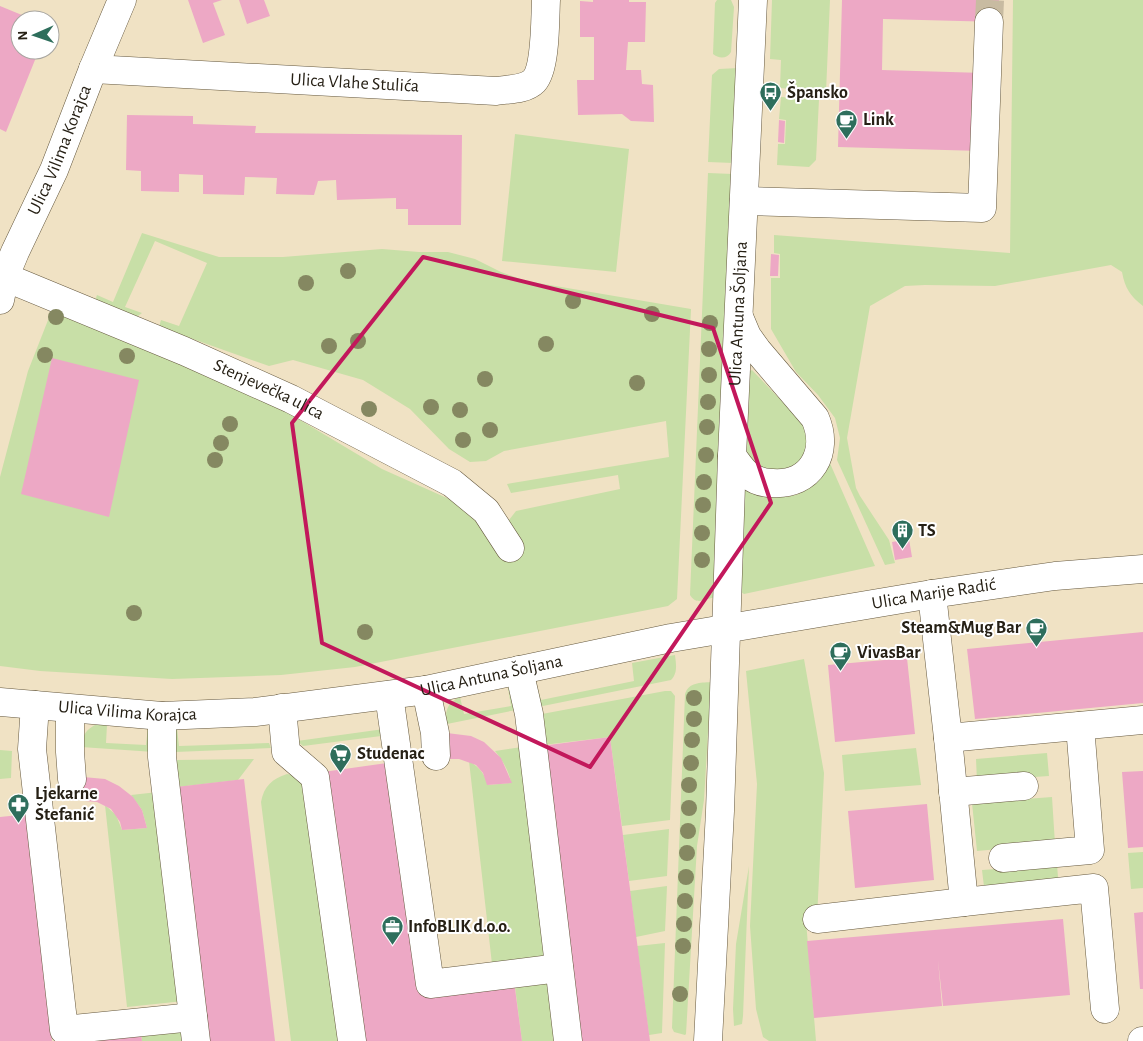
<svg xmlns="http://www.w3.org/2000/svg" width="1143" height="1041" viewBox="0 0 1143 1041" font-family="'Alegreya Sans',sans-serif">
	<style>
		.green { fill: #c8dfa7 }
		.building { fill: #eda8c5 }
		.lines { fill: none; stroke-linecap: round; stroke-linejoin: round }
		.minor-tunnel { stroke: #c8bba1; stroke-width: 28; stroke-dasharray: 28 14; stroke-linecap: butt }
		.minor-casing { stroke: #65583e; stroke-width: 29 }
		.minor { stroke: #fff; stroke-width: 28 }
		.tree { fill: #858861 }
		.marked { fill: none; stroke: #c2185b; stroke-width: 4; stroke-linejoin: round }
		.labels { text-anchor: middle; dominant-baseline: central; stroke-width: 4; stroke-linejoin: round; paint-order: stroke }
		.street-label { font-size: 18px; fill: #262015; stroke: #fff }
		.poi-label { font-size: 18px; font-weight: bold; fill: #262015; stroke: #fff; text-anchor: start }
	</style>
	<rect width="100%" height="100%" fill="#f0e2c4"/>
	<path class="green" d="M717,0H731L734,7L731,52C727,59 719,59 713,54L715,3Z
		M772,0H830L826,92L780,88L781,60L770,59Z
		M1013,0H1143V306C1130,296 1125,288 1122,272L1111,265L995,286L925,285L905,286L870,306L847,438L856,488L860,496L889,540L895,563L885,565L837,460L840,438L835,418L818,395L796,372L771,329V278H780V254L774,253V235L1010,253Z
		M738,68L733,163L708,162L712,75L719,69Z
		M781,97L819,99L816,160L809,167L777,165L778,144H785L786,120L779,119Z
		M515,134L629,149L616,272L502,261Z
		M708,173L733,174L715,597C704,600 696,605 690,595Z
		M142,233L219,257H283L382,249L419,252H448L475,259L501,272L526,281L691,309L677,599L668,606L355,667L281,675L172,679L40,671L0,666V477L28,371L52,310L238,383L382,469L458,503L509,535V520L516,511L620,489L618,475L511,493L507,484L669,457L666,421L504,451L486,461L470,462L449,449L410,409L363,380L293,360L269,366L159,327L161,320L179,326L207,263L155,241L125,307L142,313L135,318L95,301L97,295L113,302Z
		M752,370L796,416L804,426L807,434V450L801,461L791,469L768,470L753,463L745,452L750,371Z
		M829,461L875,566L744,594L741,592L744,489L763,497H787L799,494L810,486Z
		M675,655C676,664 678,673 671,680L538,707L533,684L536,683L541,700L634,681L632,663Z
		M804,659L824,773L817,919L806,921L816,1041H769L763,1037L756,1009L750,926L757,784L746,671Z
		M711,682L704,800L697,846L686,1034L685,1035L674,1032L672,1028L685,694C689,682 700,683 711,682Z
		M511,687L516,710L447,724C444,711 448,702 460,697L464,714L511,706L508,688Z
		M665,691H671L675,696L670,820L622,826L610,737L543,745L542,714Z
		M97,724L107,725L106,743L146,745L148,727H154V752L81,747C82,736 86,729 97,724Z
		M174,728H177L179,746L269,743L271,748L175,752Z
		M384,729L389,735L303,746L297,741Z
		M522,747L548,957L492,964L469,761C479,767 485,774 488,785L511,783C509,771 503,761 495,751Z
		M916,748L921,785L845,791L842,755Z
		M0,750L12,751L11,778L0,779Z
		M1047,753L1049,776L977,781L976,759Z
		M254,759L238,780L178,787L176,760Z
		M287,774L297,776L307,783L344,1041H291L261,802C264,786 272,779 287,774Z
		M158,792L184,1001L127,1007L105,805L116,815L122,830L147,828L142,810L131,795Z
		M1052,797L1055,844L977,851L972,803Z
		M669,829L667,876L629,881L623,835Z
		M1143,852V888L1131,889L1128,853Z
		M1057,865L1059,889L985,895L982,870Z
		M749,866L743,1016L742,1024L734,1026L733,1009L736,944Z
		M667,886L665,931L636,937L630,891Z
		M665,943L662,1033L649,1035L637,946Z
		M552,982L559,1041H522L515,987Z
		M186,1029L188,1041H142L141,1033Z"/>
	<path class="building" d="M188,0H222L213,3L225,35L203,43Z
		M239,0H264L270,16L247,24Z
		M593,0H629V2H646L645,42H628L626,70H641L642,84L653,85L654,122L631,121L622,114L578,115L577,80H594V37H580V1L593,2Z
		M842,0H999V22L883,19L882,70L984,73L981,151L838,147Z
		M0,6L34,20H20V50H39L6,132L0,129Z
		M127,115L193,116V124L256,126L255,133L462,135L461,225H408V209H396V198L337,200L336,180L318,181L314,195L276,194L277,178L245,177L244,195L203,194V175L179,174V192L141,191V171L126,170Z
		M779,120L785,121L784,143L778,142Z
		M771,254L779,255L778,276H770Z
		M52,358L139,380L109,517L21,494Z
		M909,539L912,557L895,560L892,542Z
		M1143,632V703L975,719L967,649Z
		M907,658L915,734L835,742L828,665Z
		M447,733L471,736L484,742L501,758L512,783L487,785L483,773L476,765L459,759H450Z
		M610,737L650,1041H580L541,746Z
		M387,763L419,994L514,981L522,1041H360L323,772Z
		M1143,771V847L1128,848L1122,772Z
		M83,777L105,779L119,786L133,797L142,810L147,828L122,830L120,822L111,809L97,802L85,801Z
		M244,779L275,1041H205L176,787Z
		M927,804L934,880L855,888L848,811Z
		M29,814L52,1041H0V817Z
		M1143,912V989H1140L1134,913Z
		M1063,919L1070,995L943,1006L938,960L942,1006L814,1018L807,941Z
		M141,1033L142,1041H77Z"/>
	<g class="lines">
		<path class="minor-tunnel" d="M989,22L990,0"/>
		<defs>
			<g id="minor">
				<path id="s1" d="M93,69L496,91C508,89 525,90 534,81C546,68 545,19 546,0"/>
				<path d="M744,201L982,208L989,22"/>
				<path id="s2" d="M0,275L184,351L291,399L452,483L486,511L510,548"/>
				<path id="s3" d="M0,300L5,276L15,252L54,170L93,69L122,0"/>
				<path d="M732,456C737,462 741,469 747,474C754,480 763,483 772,483C811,486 830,452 815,418L757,350L747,336L739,317"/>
				<path d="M932,594L948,738L1143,720"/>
				<path d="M519,670L529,714L568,1041"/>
				<path d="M426,690L435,733L436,756"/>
				<path d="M389,695L430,984L559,968"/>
				<path id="s4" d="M0,702L162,716L255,712L426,690L671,638L932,594L1055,576L1143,569"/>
				<path d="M35,705L32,749L64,1030L193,1017"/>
				<path d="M282,708L286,752L315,777L352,1041"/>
				<path d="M70,709V752L72,779"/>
				<path d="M162,716V757L196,1041"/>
				<path d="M953,792L1024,786"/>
				<path d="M1003,858L1090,850L1080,726"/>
				<path d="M964,902L1094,888L1105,1009"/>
				<path d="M817,919L964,902L948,738"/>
				<path id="s5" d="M708,1041L720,811L732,456L753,0"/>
				<path d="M1142,1041H1143"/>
			</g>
		</defs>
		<use href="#minor" class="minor-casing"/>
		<use href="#minor" class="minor"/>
	</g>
	<g class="tree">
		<circle cx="348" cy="271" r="8"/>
		<circle cx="306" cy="283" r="8"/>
		<circle cx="573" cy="301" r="8"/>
		<circle cx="652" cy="314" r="8"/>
		<circle cx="56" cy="317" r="8"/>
		<circle cx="710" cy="323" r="8"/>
		<circle cx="358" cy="341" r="8"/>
		<circle cx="546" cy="344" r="8"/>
		<circle cx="329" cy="346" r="8"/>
		<circle cx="709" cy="349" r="8"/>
		<circle cx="45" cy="355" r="8"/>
		<circle cx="127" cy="356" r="8"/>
		<circle cx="709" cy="375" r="8"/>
		<circle cx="485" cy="379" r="8"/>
		<circle cx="637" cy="383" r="8"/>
		<circle cx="708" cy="402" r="8"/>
		<circle cx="431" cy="407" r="8"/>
		<circle cx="369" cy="409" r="8"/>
		<circle cx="460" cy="410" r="8"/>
		<circle cx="230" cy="424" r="8"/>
		<circle cx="707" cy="427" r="8"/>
		<circle cx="490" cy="430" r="8"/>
		<circle cx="463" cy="440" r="8"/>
		<circle cx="221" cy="443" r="8"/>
		<circle cx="706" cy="455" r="8"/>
		<circle cx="215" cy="460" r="8"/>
		<circle cx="704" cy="482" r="8"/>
		<circle cx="703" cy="505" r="8"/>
		<circle cx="702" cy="533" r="8"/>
		<circle cx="702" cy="560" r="8"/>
		<circle cx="134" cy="613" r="8"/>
		<circle cx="365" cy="632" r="8"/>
		<circle cx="694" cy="698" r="8"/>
		<circle cx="694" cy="719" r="8"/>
		<circle cx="692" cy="740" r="8"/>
		<circle cx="691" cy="763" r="8"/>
		<circle cx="689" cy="785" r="8"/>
		<circle cx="689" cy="808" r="8"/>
		<circle cx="688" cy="831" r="8"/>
		<circle cx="687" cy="853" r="8"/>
		<circle cx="686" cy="877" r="8"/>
		<circle cx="685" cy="901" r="8"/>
		<circle cx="684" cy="924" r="8"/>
		<circle cx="683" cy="946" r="8"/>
		<circle cx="680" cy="994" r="8"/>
	</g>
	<path class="marked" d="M423,257L713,328L771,503L590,767L322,643L292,423Z"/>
	<defs>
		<symbol id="bus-pin" viewBox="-11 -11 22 30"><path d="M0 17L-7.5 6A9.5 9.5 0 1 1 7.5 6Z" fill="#2e6e5c" stroke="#fff"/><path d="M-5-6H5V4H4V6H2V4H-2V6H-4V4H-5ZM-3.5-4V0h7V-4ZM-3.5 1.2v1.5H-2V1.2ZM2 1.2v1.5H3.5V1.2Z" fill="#fff"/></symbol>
		<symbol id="cafe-pin" viewBox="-11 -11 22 30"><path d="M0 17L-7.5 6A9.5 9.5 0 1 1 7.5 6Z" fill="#2e6e5c" stroke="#fff"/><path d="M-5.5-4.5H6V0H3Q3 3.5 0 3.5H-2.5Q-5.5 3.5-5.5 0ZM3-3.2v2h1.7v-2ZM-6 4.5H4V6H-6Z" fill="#fff"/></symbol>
		<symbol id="building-pin" viewBox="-11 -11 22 30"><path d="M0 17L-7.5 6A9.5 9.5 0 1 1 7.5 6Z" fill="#2e6e5c" stroke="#fff"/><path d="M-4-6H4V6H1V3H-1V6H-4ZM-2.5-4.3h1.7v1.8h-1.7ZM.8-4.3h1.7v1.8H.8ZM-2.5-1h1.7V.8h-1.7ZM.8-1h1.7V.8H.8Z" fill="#fff"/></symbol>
		<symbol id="supermarket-pin" viewBox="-11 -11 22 30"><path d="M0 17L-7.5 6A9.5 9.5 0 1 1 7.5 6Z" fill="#2e6e5c" stroke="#fff"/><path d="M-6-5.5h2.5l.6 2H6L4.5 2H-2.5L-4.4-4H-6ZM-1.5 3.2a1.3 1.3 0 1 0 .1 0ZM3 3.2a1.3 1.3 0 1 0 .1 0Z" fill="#fff"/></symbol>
		<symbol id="pharmacy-pin" viewBox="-11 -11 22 30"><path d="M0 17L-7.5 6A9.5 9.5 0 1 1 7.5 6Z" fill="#2e6e5c" stroke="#fff"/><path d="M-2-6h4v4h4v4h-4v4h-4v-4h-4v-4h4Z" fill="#fff"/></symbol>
		<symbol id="office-pin" viewBox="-11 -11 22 30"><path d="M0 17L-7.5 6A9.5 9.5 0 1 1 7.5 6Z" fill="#2e6e5c" stroke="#fff"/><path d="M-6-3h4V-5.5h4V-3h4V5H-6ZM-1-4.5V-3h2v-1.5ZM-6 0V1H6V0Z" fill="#fff"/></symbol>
	</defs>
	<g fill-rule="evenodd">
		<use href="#bus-pin" x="758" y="80" width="25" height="34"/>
		<use href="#cafe-pin" x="834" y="108" width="25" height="34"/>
		<use href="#building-pin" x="890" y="518" width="25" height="34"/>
		<use href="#cafe-pin" x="1024" y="616" width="25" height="34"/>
		<use href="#cafe-pin" x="828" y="640" width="25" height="34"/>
		<use href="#supermarket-pin" x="328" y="742" width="25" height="34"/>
		<use href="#pharmacy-pin" x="6" y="792" width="25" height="34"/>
		<use href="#office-pin" x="380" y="914" width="25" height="34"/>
	</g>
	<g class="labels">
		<g class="street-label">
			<text stroke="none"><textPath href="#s1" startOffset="262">Ulica Vlahe Stulića</textPath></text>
			<text stroke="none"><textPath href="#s3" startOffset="162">Ulica Vilima Korajca</textPath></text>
			<text stroke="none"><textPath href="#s5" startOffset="728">Ulica Antuna Šoljana</textPath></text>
			<text stroke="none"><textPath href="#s2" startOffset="292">Stenjevečka ulica</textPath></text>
			<text stroke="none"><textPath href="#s4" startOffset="945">Ulica Marije Radić</textPath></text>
			<text stroke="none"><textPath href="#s4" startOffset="495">Ulica Antuna Šoljana</textPath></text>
			<text stroke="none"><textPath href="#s4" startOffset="128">Ulica Vilima Korajca</textPath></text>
		</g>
		<g class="poi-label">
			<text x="787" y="93">Špansko</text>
			<text x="863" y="120">Link</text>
			<text x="918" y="531">TS</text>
			<text x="1021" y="628" text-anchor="end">Steam&amp;Mug Bar</text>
			<text x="857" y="653">VivasBar</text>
			<text x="357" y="754">Studenac</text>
			<text x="35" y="794">Ljekarne<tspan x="35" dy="21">Štefanić</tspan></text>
			<text x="408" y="927">InfoBLIK d.o.o.</text>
		</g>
	</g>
	<g transform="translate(35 35) rotate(268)"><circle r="24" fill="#ffffff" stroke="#a8a6a1"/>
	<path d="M0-4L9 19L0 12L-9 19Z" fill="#2e6e5c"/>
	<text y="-8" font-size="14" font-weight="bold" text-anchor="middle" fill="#262015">N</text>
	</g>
</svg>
